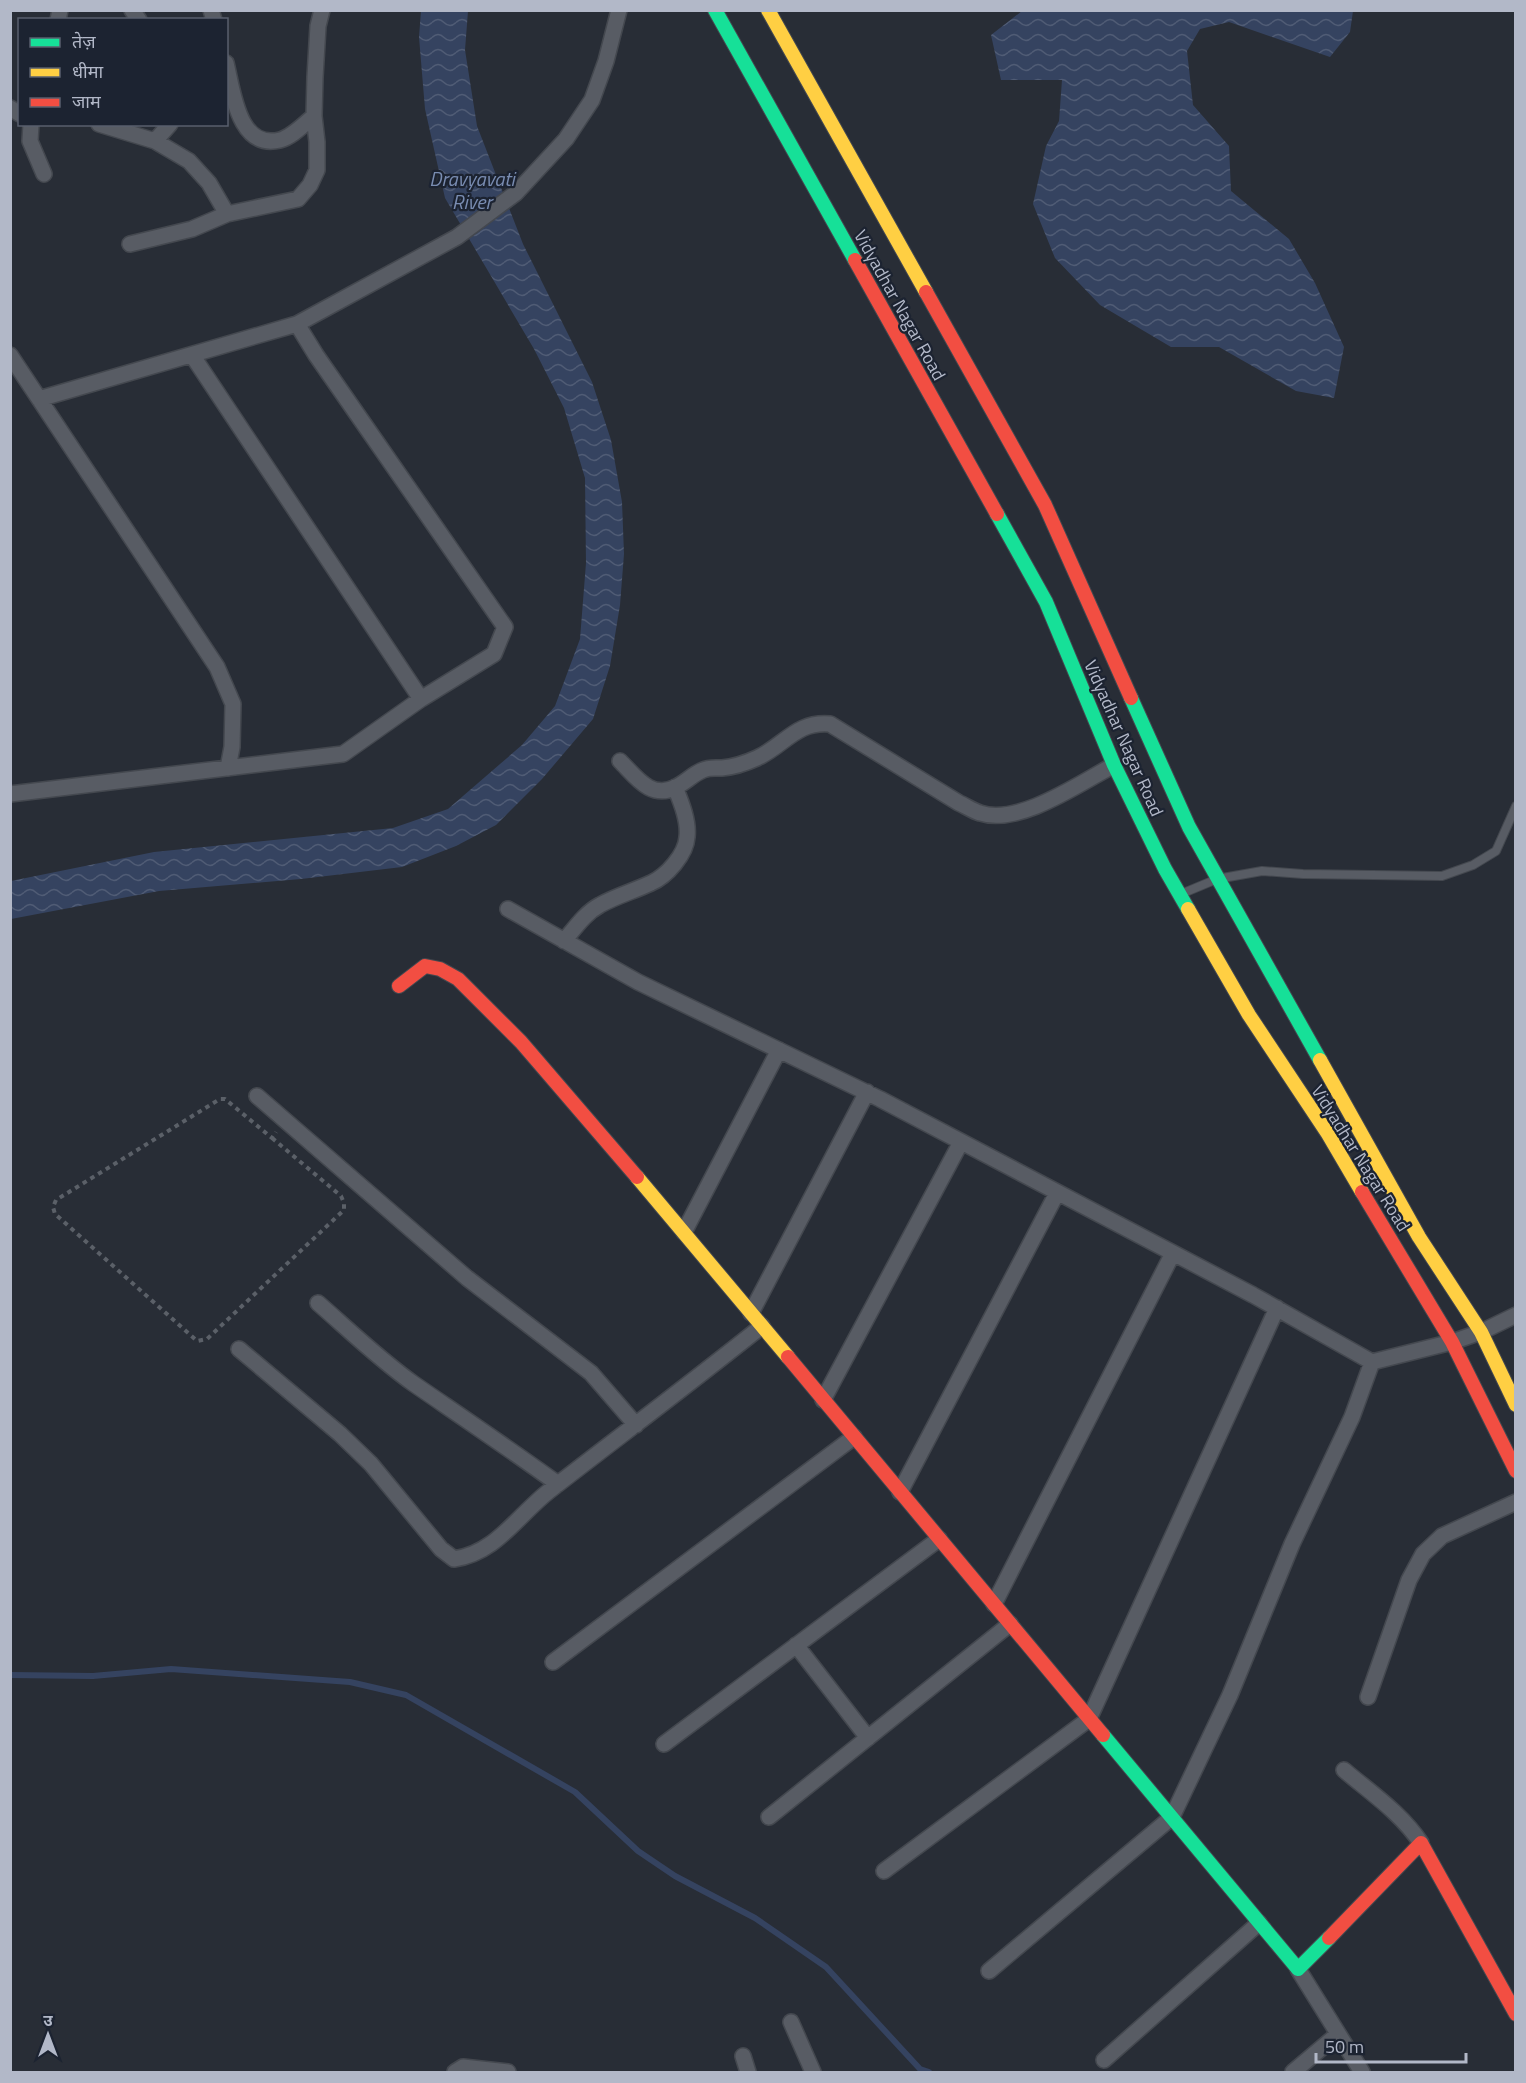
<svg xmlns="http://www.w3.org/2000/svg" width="1526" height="2083" viewBox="0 0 1526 2083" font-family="'Titillium Web','Noto Sans Devanagari',sans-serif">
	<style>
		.water { fill: url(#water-waves) }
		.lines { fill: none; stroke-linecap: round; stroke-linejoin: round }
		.stream { stroke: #354360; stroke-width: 6 }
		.lane-casing { stroke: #44484f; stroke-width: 10 }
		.street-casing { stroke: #44484f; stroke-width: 18 }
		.fast-casing { stroke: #44484f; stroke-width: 16 }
		.slow-casing { stroke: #44484f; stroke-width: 16 }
		.jam-casing { stroke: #44484f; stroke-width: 16 }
		.path { stroke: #5b6068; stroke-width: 4; stroke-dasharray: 4.5 4.5; stroke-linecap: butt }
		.lane { stroke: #585c64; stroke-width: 8 }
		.street { stroke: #585c64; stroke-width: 15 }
		.fast { stroke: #16e098; stroke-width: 14 }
		.slow { stroke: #ffcf43; stroke-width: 14 }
		.jam { stroke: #f24e42; stroke-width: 14 }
		.labels { text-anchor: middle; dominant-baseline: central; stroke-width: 4.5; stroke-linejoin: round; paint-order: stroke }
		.street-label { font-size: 18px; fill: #b2b8c8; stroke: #1c2331 }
		.water-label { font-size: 20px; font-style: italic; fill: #798cb1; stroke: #1c2331 }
	</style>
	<defs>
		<pattern id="water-waves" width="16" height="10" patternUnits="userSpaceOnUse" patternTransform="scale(1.5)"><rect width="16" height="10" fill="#354360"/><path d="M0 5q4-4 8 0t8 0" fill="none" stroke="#505c75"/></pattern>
	</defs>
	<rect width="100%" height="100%" fill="#282d36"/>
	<path class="water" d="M421,11H468L465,50L477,126L523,244L592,382L611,440L622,502L624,554L620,605L610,666L593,719L542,779L496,825L456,846L402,867L301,879L159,891L11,919V881L154,852L393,828L448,809L522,745L555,706L580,639L586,563L585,478L564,408L534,349L445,198L425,109L419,37Z
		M1022,11H1353L1350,32L1330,57L1229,22L1200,29L1187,51L1193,105L1229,146L1231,191L1289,239L1315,283L1344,347L1334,398L1296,391L1219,347H1171L1100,305L1055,258L1033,204L1046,146L1059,121L1062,80H1001L991,35Z"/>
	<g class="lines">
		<path class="stream" d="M10,1675L93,1676L171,1669L350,1682L406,1695L575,1792L638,1851L675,1876L755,1918L826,1967L920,2069L929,2072"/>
		<defs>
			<path id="lane" d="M1181,894L1217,879L1262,871L1303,874L1442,876L1473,865L1496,851L1516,806"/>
			<path id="street" d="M132,10L139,20
				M211,10L214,20
				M58,20L60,10
				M226,63C233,91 238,150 280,140C292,137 304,124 314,116
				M10,108L20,114
				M31,124L30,141L44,174
				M99,124L155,141L189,161L209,183L227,214
				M155,141L170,124
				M130,244L192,229L227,214L298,199L310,185L317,170V142L314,116L315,77L318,26L322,10
				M10,355L217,667L233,704L232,747L228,768
				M192,355L421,699
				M39,399L297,324L457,237L516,193L566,139L592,100L606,61L619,10
				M620,761C636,777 651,800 676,787C686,782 693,774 703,770C709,767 715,768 722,768C734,767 746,763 757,758C785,745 796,721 830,724L959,803C966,806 973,811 980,813C1019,826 1080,783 1114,765
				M10,794L343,754L421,699L494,654L505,627L316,355L297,324
				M508,909L638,982L880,1099L1253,1295L1372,1362L1352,1417L1292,1544L1230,1695L1172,1817L989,1971
				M564,941C575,928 585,913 600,905C616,896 634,891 651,883C667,876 686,854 687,837C689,821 681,802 675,787
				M257,1096L467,1278L591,1373L636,1425
				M684,1232L779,1050
				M318,1303C349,1330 380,1360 414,1384C462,1417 511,1450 558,1484
				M751,1313L867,1092
				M239,1349L340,1434L371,1464L441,1549L454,1559C496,1553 517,1516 549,1491C620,1436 692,1382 762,1326
				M1372,1362L1452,1342L1481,1332L1516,1315
				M823,1400L961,1142
				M900,1492L1057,1193
				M994,1604L1173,1253
				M796,1645L868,1738
				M553,1662L854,1437
				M1368,1697L1409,1580L1423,1554L1442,1536L1516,1502
				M664,1744L939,1539
				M1344,1770C1371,1793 1401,1813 1421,1843
				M769,1817L1010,1624
				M884,1871L1089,1719L1277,1308
				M1298,1969L1362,2072
				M791,2022L813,2072
				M743,2056L748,2072
				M1104,2060L1259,1923
				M455,2072L463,2067L508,2072
				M1293,2072L1338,2034"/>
			<path id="fast" d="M715,10L855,260
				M997,514L1046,602L1114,765L1165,869L1188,909
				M1131,698L1189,827L1320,1060
				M1103,1735L1298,1969L1329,1938"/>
			<path id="slow" d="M768,10L926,292
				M1188,909L1249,1015L1328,1134L1362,1192
				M1320,1060L1419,1237L1481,1332L1516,1405
				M637,1177L788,1357"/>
			<path id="jam" d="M855,260L997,514
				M926,292L1045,505L1131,698
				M399,986L425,966L440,969L458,979L521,1042L637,1177
				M1362,1192L1452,1342L1516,1471
				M788,1357L1103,1735
				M1329,1938L1421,1843L1516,2014"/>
		</defs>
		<use href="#lane" class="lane-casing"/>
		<use href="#street" class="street-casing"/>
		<use href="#fast" class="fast-casing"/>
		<use href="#slow" class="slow-casing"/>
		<use href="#jam" class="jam-casing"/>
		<path class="path" d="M272,1138L341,1196L344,1203V1210L207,1339L197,1341L55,1214L53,1207L56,1200L220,1099H225L272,1138L276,1132"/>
		<use href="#lane" class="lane"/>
		<use href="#street" class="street"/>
		<use href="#fast" class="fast"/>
		<use href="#slow" class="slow"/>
		<use href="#jam" class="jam"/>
	</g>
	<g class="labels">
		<g class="street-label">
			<text transform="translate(900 305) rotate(61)">Vidyadhar Nagar Road</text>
			<text transform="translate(1124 738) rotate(66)">Vidyadhar Nagar Road</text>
			<text transform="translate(1361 1158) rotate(58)">Vidyadhar Nagar Road</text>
		</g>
		<g class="water-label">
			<text x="472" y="178">Dravyavati<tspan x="472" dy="23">River</tspan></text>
		</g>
	</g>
	<rect width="1526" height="2083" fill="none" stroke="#b2b8c8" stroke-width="24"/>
	<rect x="18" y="18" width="210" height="108" fill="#1c2331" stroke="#585f6d" stroke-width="1.5"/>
	<rect x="30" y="38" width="30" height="9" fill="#16e098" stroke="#585f6d" stroke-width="1.5"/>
	<text x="72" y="48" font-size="18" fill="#b2b8c8">तेज़</text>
	<rect x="30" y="68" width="30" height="9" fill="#ffcf43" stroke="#585f6d" stroke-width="1.5"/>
	<text x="72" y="78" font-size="18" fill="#b2b8c8">धीमा</text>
	<rect x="30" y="98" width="30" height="9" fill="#f24e42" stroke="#585f6d" stroke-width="1.5"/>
	<text x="72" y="108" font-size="18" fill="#b2b8c8">जाम</text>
	<g transform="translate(48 2035)" stroke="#1c2331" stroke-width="4.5" paint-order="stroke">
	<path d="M0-4.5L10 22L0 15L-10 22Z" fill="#b2b8c8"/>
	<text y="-9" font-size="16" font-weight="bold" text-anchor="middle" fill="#b2b8c8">उ</text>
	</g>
	<path d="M1316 2053v9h150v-9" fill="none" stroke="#b2b8c8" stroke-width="3"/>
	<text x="1325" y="2053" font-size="18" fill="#b2b8c8" stroke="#1c2331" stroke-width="4.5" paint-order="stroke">50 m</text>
</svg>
